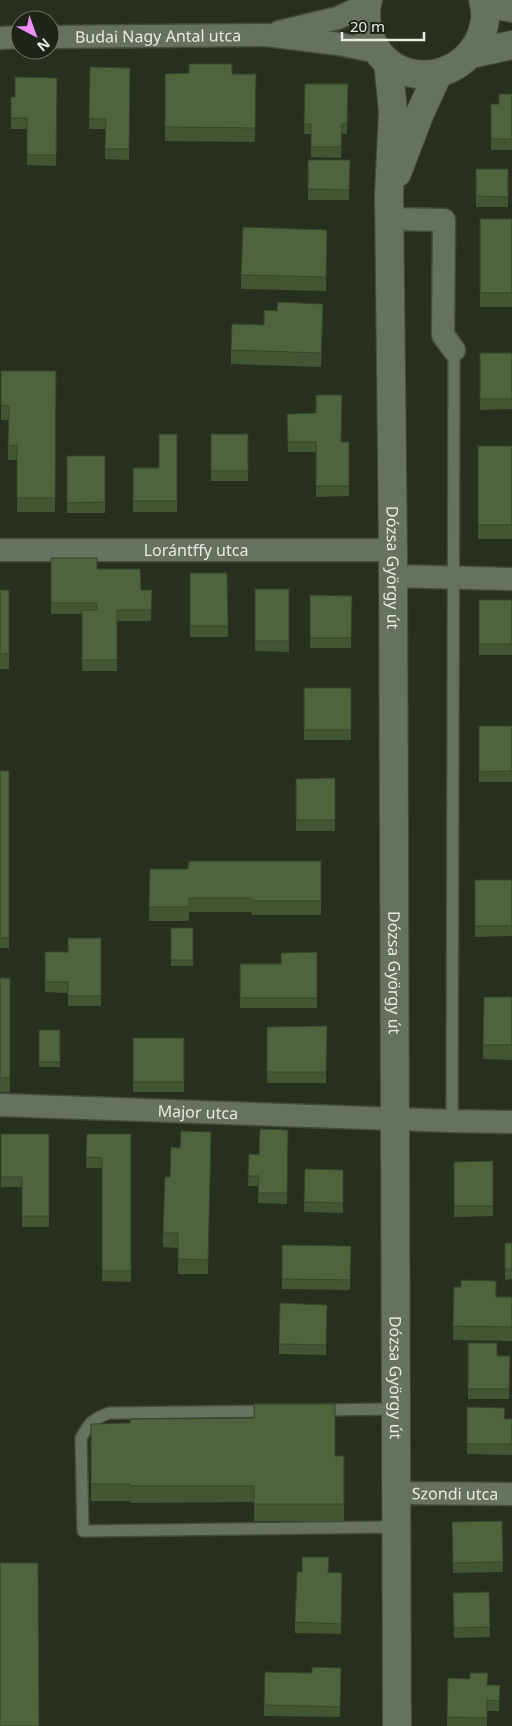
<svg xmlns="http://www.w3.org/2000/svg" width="512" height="1726" viewBox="0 0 512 1726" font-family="'Noto Sans',sans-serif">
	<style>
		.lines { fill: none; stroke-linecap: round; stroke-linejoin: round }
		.service-casing { stroke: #434b3c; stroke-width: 14 }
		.minor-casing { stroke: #434b3c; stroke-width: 25 }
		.tertiary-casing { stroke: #434b3c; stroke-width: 30 }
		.secondary-casing { stroke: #434b3c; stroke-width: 30 }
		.service { stroke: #67715f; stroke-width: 11 }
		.minor { stroke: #67715f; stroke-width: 22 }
		.tertiary { stroke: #67715f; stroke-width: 28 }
		.secondary { stroke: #67715f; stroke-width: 28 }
		.wall { fill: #445534 }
		.shaded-wall { fill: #37452b }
		.building { fill: #4f633d; stroke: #37452b }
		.labels { text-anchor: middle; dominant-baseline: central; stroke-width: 5; stroke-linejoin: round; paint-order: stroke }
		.street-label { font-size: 16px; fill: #e6ece1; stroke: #1d2616 }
	</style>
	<rect width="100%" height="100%" fill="#27301f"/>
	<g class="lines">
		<defs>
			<path id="service" d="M452,1121L454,350
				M320,1410L396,1409
				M269,1411L109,1413C93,1419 89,1423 81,1438L83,1531L396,1527"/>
			<g id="minor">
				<path d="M279,32L338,18L367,4"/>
				<path id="s1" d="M50,37L266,35L339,44L378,52"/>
				<path d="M0,38L20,37"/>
				<path d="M389,219L444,220L443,335L454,350"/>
				<path id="s2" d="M0,550H393"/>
				<path d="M393,576L512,579"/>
				<path id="s3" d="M0,1105L452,1121L512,1122"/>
				<path id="s4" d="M396,1493L512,1494"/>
			</g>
			<path id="tertiary" d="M484,3L512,8
				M471,54L512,45"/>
			<g id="secondary">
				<path d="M368,0C365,10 366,21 368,30C381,83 449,90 477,44C484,32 488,14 483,0"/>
				<path id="s5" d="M388,62L393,111L389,193L393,550L397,1726"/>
				<path d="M397,173L420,113L438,74"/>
			</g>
		</defs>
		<use href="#service" class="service-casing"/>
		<use href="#minor" class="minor-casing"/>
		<use href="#tertiary" class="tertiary-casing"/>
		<use href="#secondary" class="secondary-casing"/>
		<use href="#service" class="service"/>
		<use href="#minor" class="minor"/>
		<use href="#tertiary" class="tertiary"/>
		<use href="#secondary" class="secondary"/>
	</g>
	<path class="wall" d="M90,67L130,68L129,160L105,159V129H89Z
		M165,74H256L255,142L165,141Z
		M57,78L56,166L27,165V129H11V97H15Z
		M305,84H348L347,134H342L341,158L311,157V134H304Z
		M512,94V150H491V104H499Z
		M350,160L349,200H308V189Z
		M476,169H508V207H476Z
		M480,219H512V307H480Z
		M327,244L326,291L241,289V275Z
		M277,311L323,318L321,367L231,364V350L264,325Z
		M480,353H512V409L480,410Z
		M1,371H56L55,512H17V460H8V420H1Z
		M287,414L341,442H349V496L316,497V452H288Z
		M177,434V512H133V468H159Z
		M211,434H248V481H211Z
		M478,446H512V539H478Z
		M67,456H105V513H67Z
		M51,558L97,569L141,590H152L151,621H117V671H82V614H51Z
		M190,573H227L228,637H190Z
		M255,589H289V652L255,651Z
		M0,590H9V669H0Z
		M310,595L352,596L351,648H310Z
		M479,600H512V655H479Z
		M304,688H351V740H304Z
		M479,726H512V782H479Z
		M0,771H9V948H0Z
		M335,778V831H296V779Z
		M321,861V915H252L251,912H189V921H149L150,869H188Z
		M475,880H512V936L475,937Z
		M171,928H193V966H171Z
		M101,938V1006H68V993L45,992V952H68Z
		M317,952V1008H240V964H281Z
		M0,978H10V1092H0Z
		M512,997V1060L483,1059V1045Z
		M327,1026L326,1083H267V1027Z
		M39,1030H60V1067H39Z
		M133,1038H184V1092H133Z
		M288,1130L287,1204L258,1203V1186H248L249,1154L259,1155Z
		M1,1134H49V1227H22V1187H1Z
		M87,1134H131V1282L102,1281V1168H86Z
		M211,1146L208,1274H178V1248L163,1247V1233L170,1177L180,1148Z
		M493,1161V1216L454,1217V1162Z
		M305,1169L343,1170V1213L304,1212Z
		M505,1243H512V1279L505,1280Z
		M351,1246L350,1290L282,1289V1279Z
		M454,1287H461L496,1297H512V1341L453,1340Z
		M327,1305L326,1355L279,1354V1344Z
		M468,1343L497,1356H510L509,1399H468Z
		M505,1419H512V1455L467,1454V1444Z
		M91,1424L335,1456H344V1521H254V1502L130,1503V1501H91Z
		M502,1521L503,1572L453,1573L452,1522Z
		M328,1573H342L341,1634L295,1633V1622Z
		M489,1592L490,1637L454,1638L453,1593Z
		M341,1668L340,1717L264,1716V1705L312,1673Z
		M448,1678L488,1685H500L499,1711H487V1726H447Z"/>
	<path class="shaded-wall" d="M323,304V318L321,367V353Z"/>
	<path class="building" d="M189,64H232V74H256L255,128L165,127V74L189,73Z
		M90,67L130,68L129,149H105L106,119H89Z
		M15,77L57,78L56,155H27V118H11V97H15Z
		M305,84H348L347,124H342L341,147H311V124H304Z
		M499,94H512V139H491V104H499Z
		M308,160H350L349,190L308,189Z
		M476,169H508V197L476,196Z
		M480,219H512V293H480Z
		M243,227L327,230L326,277L241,275Z
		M278,302L323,304L321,353L231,350L232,324L264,325V310L277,311Z
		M480,353H512V399H480Z
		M1,371H56L55,498H17V445L8,446L9,406L1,405Z
		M316,395H342L341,442H349V486H316V442H288L287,414L316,413Z
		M159,434H177V501H133V468H159Z
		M211,434H248V471H211Z
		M478,446H512V525H478Z
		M67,456H105V502L67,503Z
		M51,558H97V569H140L141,590H152L151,610H117V660H82V610H97L96,603H51Z
		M190,573H227L228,626H190Z
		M255,589H289V641H255Z
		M0,590H9V654H0Z
		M310,595L352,596L351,638H310Z
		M479,600H512V644H479Z
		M304,688H351V730H304Z
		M479,726H512V771L479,772Z
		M0,771H9V938H0Z
		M335,778V820H296V779Z
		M189,861H321V901H252L251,898H189V907H149L150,869H188Z
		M475,880H512V926H475Z
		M171,928H193V960H171Z
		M68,938H101V996H68V982H45V952H68Z
		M317,952V998H240V964H281V953Z
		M0,978H10V1078H0Z
		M484,997H512V1045H483Z
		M327,1026L326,1072H267V1027Z
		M39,1030H60V1062H39Z
		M133,1038H184V1082H133Z
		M260,1129L288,1130L287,1193H258L259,1176H248L249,1154L259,1155Z
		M181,1131L211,1132L208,1260L178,1259V1233H163L165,1177H170L171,1147L180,1148Z
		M1,1134H49V1216H22V1177H1Z
		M87,1134H131V1271H102V1158L86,1157Z
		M493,1161V1206H454V1162Z
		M305,1169L343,1170V1203L304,1202Z
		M505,1243H512V1269H505Z
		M282,1245L351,1246L350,1280L282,1279Z
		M461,1280L496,1281V1297H512V1327L453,1326L454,1287H461Z
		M280,1303L327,1305L326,1345L279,1344Z
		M468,1343H497V1356H510L509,1389H468Z
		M254,1404H335V1456H344V1504H254V1486H130V1484H91V1424L130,1423V1419L254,1418Z
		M467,1407L505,1408L504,1419H512V1444H467Z
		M502,1521L503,1562L453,1563L452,1522Z
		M302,1557H329L328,1572L342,1573L341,1624L295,1622L297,1572H302Z
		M0,1563H38L39,1726H0Z
		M489,1592L490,1627L454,1628L453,1593Z
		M312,1667L341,1668L340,1707L264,1705L265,1672L312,1673Z
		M470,1673H488L487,1685H500L499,1701L487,1700V1718L447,1717L448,1678L470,1679Z"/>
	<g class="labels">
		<g class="street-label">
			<text stroke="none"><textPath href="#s1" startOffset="108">Budai Nagy Antal utca</textPath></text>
			<text stroke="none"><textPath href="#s2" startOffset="196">Lorántffy utca</textPath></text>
			<text stroke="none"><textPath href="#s5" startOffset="506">Dózsa György út</textPath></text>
			<text stroke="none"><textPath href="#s5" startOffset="911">Dózsa György út</textPath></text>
			<text stroke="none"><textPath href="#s3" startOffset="198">Major utca</textPath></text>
			<text stroke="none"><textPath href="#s5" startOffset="1316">Dózsa György út</textPath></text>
			<text stroke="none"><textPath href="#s4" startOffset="59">Szondi utca</textPath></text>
		</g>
	</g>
	<g transform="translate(35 35) rotate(139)"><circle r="24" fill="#1d2616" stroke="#6d7567"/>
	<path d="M0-4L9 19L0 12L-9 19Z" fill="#ed8cfa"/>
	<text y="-8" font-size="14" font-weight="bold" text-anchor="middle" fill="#e6ece1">N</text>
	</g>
	<path d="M342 32v8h82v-8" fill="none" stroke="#e6ece1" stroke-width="2.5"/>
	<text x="350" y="32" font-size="15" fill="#e6ece1" stroke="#1d2616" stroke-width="4" paint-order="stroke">20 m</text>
</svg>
